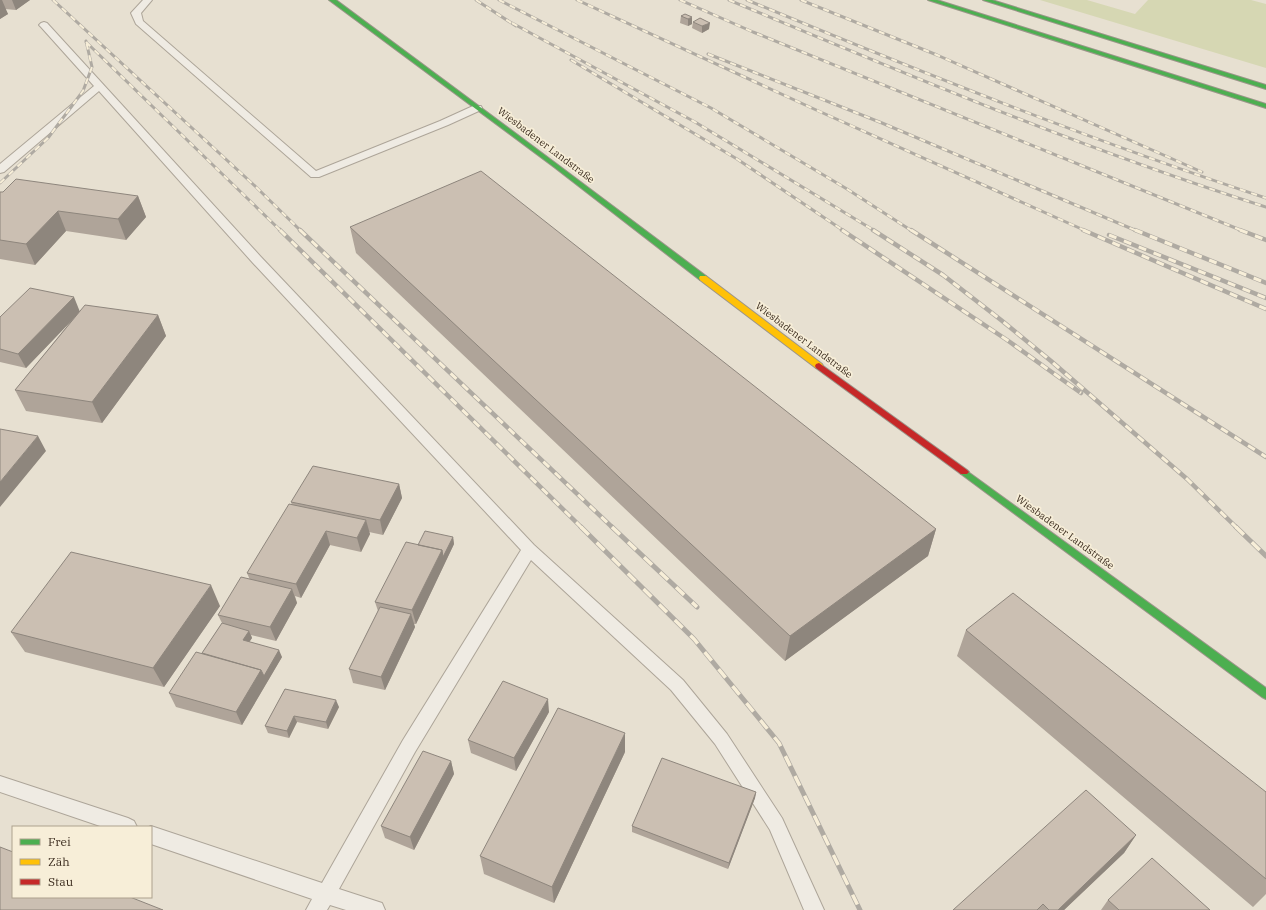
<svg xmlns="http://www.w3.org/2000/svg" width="1266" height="910" viewBox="0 0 1266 910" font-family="'IBM Plex Serif',serif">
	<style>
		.green { fill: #d6d7b3 }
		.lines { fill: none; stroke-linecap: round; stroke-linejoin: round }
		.lane-casing { stroke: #ada599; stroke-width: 2 }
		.fast-casing { stroke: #9c958a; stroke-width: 2 }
		.slow-casing { stroke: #9c958a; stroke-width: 2 }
		.jam-casing { stroke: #9c958a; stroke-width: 2 }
		.lane { fill: #efebe3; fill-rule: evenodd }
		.fast { fill: #4caf50; fill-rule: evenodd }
		.slow { fill: #ffc107; fill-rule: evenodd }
		.jam { fill: #c62828; fill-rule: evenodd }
		.rail-far2-casing { stroke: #afaaa2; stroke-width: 3 }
		.rail-far1-casing { stroke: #afaaa2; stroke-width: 4.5 }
		.rail-casing { stroke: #afaaa2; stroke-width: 5 }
		.rail-far2 { stroke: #f7eed8; stroke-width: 2; stroke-dasharray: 6; stroke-linecap: butt }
		.rail-far1 { stroke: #f7eed8; stroke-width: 3; stroke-dasharray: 8; stroke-linecap: butt }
		.rail { stroke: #f7eed8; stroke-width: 3.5; stroke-dasharray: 11; stroke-linecap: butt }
		.wall { fill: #afa499 }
		.shaded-wall { fill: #8e867d }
		.building { fill: #cbbfb2; stroke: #8e867d }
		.labels { text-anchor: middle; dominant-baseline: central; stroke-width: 3.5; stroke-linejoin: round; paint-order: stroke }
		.street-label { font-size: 10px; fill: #3d2e20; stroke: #f7eed8 }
	</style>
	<rect width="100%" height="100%" fill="#e7e0d1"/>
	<path class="green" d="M1040,0H1087L1135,14L1148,0H1251L1266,4V68Z"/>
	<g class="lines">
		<defs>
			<path id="lane" d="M143,0H152L141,13L143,21L316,171L440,121L473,106H481L482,108L481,110L448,125L319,177H311L136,24L131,13Z
				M44,22L47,23L261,257L534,545L683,680L727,734L782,818L824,910H804L770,830L715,744L671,690L531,560L415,752L339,889L382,903L385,910H346L330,905L327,910H306L312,899L151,844V827H149L151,826L322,883L403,740L521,550L253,263L99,91L4,172L0,173V164L94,86L41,27L39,25L41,23Z
				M0,776L128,818L134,821L137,827H103L0,792Z"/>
			<path id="fast" d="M329,0H336L558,165L706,276L707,278L706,280H700L554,167Z
				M928,0H937L1266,104V108Z
				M983,0H992L1266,85V89Z
				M964,469L1266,688V699L1262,697L961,474L959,472L961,470Z"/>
			<path id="slow" d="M700,276H706L822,364L823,366L822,368H816L700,280L699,278Z"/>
			<path id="jam" d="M819,363L967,470L969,472L967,474H961L816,368L815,366L816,364Z"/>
		</defs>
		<use href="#lane" class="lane-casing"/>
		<use href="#fast" class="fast-casing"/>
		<use href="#slow" class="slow-casing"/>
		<use href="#jam" class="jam-casing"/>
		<use href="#lane" class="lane"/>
		<use href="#fast" class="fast"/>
		<use href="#slow" class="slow"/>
		<use href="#jam" class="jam"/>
		<defs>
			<path id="rail-far2" d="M53,0L256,187L301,231
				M476,0L516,26
				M499,0L711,108L847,189L912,231
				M577,0L814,109L1086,231
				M680,0L753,32L1243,231
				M729,0C906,74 1083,149 1266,207
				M747,0C918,71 1090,140 1266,198
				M801,0L937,55L1202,172
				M512,23L695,122L875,231
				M86,42L281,231
				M708,54L882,123L1137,231
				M571,60L737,159L844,231
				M0,183L48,138L83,91L92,67L86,41"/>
			<path id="rail-far1" d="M280,230L582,528
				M300,230L613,528
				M842,230L1007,340L1081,393
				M873,230L943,275L1001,320L1051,361L1187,479L1237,528
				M911,230L1266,457
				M1083,230L1266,309
				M1135,230L1266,283
				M1240,230L1266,240
				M1109,235L1266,298"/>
			<path id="rail" d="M581,527L694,639L779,743L860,910
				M612,527L697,607
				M1236,527L1266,556"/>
		</defs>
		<use href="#rail-far2" class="rail-far2-casing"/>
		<use href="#rail-far1" class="rail-far1-casing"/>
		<use href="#rail" class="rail-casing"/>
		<use href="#rail-far2" class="rail-far2"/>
		<use href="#rail-far1" class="rail-far1"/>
		<use href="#rail" class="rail"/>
	</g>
	<path class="wall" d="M0,0H30L16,10L5,9L8,14L0,19Z
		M685,14L692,24L688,26L680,23L681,16Z
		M693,22L709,29L702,33L692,28Z
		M0,192L138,196L146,217L126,240L66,231L35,265L0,259Z
		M350,227L936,529L928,556L785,661L356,253Z
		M80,311L158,315L166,336L102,423L26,411L15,390L72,320L26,368L0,362V317Z
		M399,484L402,498L383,535L369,532L370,534L361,552L330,545L301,598L295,596L297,603L276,641L251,635L252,638L249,642L282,657L242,725L176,707L169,693L202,653L222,623L218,615L250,580L247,573L292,505L291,502Z
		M453,537L454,544L416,624H414L415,627L385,690L353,683L349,669L378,611L375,602L418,545Z
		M220,606L164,687L25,652L11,632Z
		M966,630L1266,792V894L1253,907L957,656Z
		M285,689L339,707L328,729L297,722L289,738L268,733L265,726Z
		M549,712L516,771L471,753L468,740Z
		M625,752L554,903L484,874L480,856Z
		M451,761L454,774L414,850L385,838L381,826Z
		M756,792L755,798L728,869L632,832V826Z
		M1136,835L1124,853L1064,910H953Z
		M1108,900L1210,910H1101Z"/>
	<path class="shaded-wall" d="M0,0H2L8,14L0,19Z
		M12,0H30L16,10Z
		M692,17V24L688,26V19Z
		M710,23L709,29L702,33V26Z
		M138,196L146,217L126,240L118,219Z
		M58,211L66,231L35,265L26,244Z
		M74,297L80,312L26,368L18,354Z
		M158,315L166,336L102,423L92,402Z
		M38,436L46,451L0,507V482Z
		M399,484L402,498L383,535L380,520Z
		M366,520L370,534L361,552L357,538Z
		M936,529L928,556L785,661L790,636Z
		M326,531L330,545L301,598L296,584Z
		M453,537L454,544L416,624L412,610L442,550Z
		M211,585L220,606L164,687L153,668Z
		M292,589L297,603L276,641L270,627Z
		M411,614L415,627L385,690L381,677Z
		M249,631L252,638L246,647L243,640Z
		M279,650L282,657L242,725L236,712L261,670Z
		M548,699L549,712L516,771L514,758Z
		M336,700L339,707L328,729L326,722Z
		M294,716L297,722L289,738L287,731Z
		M625,733V752L554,903L552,887Z
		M451,761L454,774L414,850L410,837Z
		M756,792L755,798L728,869L729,863Z
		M1136,835L1124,853L1064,910H1058Z"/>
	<path class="building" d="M685,14L692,17L688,19L681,16Z
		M700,18L710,23L702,26L693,22Z
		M481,171L936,529L790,636L350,227Z
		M16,179L138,196L118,219L58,211L26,244L0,240V192H3Z
		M30,288L74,297L18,354L0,349V317Z
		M85,305L158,315L92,402L15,390Z
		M0,429L38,436L0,482Z
		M313,466L399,484L380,520L291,502Z
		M289,504L366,520L357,538L326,531L296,584L247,573Z
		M425,531L453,537L443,557L442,550L418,545Z
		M406,542L442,550L412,610L375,602Z
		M71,552L211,585L153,668L11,632Z
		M241,577L292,589L270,627L218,615Z
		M1013,593L1266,792V879L966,630Z
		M380,607L411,614L381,677L349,669Z
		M222,623L249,631L243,640L279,650L264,676L261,670L202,653Z
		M196,652L261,670L236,712L169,693Z
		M503,681L548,699L514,758L468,740Z
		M285,689L336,700L326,722L294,716L287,731L265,726Z
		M558,708L625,733L552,887L480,856Z
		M423,751L451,761L410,837L381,826Z
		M662,758L756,792L729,863L632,826Z
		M1086,790L1136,835L1058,910H1049L1043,904L1037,910H953Z
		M0,847L13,852V897H130L163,910H0Z
		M1152,858L1210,910H1119L1108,900Z"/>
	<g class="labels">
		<g class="street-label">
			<text transform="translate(546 145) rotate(37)">Wiesbadener Landstraße</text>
			<text transform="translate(804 340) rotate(37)">Wiesbadener Landstraße</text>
			<text transform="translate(1065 532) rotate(36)">Wiesbadener Landstraße</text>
		</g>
	</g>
	<rect x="12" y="826" width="140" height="72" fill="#f7eed8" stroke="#ada18e"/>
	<rect x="20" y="839" width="20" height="6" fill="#4caf50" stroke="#ada18e"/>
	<text x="48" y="846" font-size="12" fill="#3d2e20">Frei</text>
	<rect x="20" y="859" width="20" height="6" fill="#ffc107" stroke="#ada18e"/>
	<text x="48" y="866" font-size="12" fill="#3d2e20">Zäh</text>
	<rect x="20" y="879" width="20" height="6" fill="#c62828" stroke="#ada18e"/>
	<text x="48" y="886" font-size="12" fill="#3d2e20">Stau</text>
</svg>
